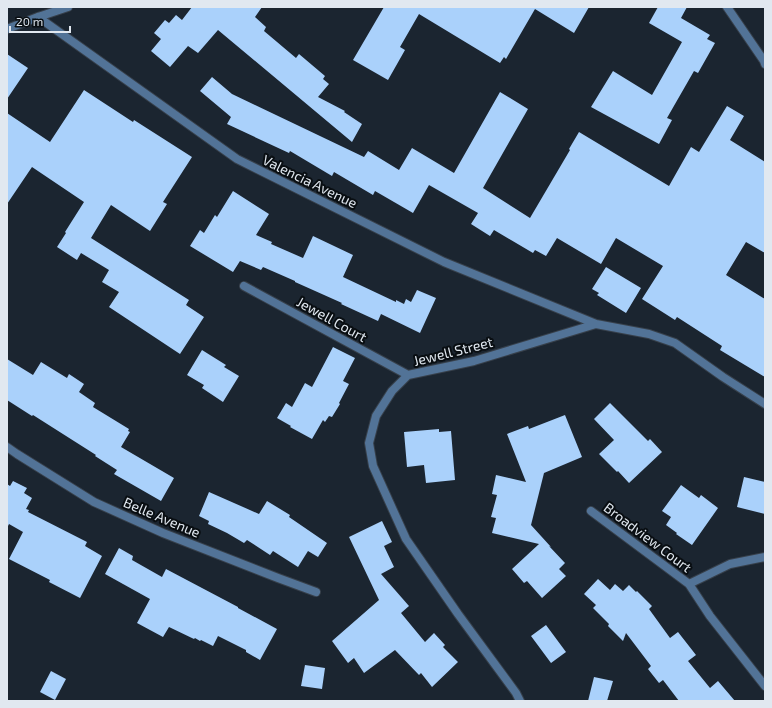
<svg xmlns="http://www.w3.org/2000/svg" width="772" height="708" viewBox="0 0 772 708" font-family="'Exo 2',sans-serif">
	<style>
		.building { fill: #aad1fb }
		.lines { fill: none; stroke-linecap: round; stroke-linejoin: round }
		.minor-casing { stroke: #37404b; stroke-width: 10 }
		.minor { stroke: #527397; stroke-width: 8 }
		.labels { text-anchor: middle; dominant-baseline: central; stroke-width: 4; stroke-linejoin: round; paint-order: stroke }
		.street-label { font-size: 14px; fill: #e1e8f0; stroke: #090e12 }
	</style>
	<rect width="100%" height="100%" fill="#1b2530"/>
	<path class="building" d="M192,7H262L255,17L266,27L264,31L296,58L299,54L325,76L323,79L329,84L318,97L345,111L344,112L362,124L352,142L218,30L198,53L188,46L170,67L151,51L161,39L154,33L165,20L169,23L176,15L182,20Z
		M384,7H589L574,33L535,9L506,59L504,57L500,63L419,14L400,47L405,50L388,80L353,60Z
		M658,7H687L681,18L710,35L707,39L715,43L698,73L694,71L667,118L672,120L659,144L591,107L613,71L652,95L682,42L649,23Z
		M7,54L28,68L7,99Z
		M212,77L232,94L364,157L368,151L399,170L412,148L454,173L500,92L528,109L483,188L530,218L570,150L569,149L579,132L669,186L691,147L699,152L727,106L744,116L730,140L765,162V253L746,242L726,275L765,299V377L720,350L722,346L677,317L675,320L642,299L663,266L616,238L601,264L557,238L546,256L535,250L533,253L494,230L490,236L471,224L478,213L429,185L413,213L375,191L373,195L334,172L332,176L290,151L289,153L227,124L231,117L200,91Z
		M84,90L133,122L134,120L192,157L163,202L167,204L150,231L111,205L91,238L189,300L186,305L204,317L180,354L109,307L119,292L102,282L109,270L81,253L77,260L57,247L66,233L65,232L84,202L32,167L7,204V113L50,142Z
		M233,191L269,214L256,235L272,242L271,244L303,258L313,236L353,255L343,277L396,302V300L404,304L406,299L411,302L417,290L436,298L420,333L381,314L378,321L341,304L342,303L295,282V281L263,267L261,270L240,261L233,272L190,246L200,230L204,233L215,215L217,217Z
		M606,267L641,288L626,313L597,295L599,293L592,289Z
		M333,347L355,358L343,381L349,384L339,403L340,404L332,417L329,416L325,422L323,420L312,439L290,427L291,426L277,418L286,403L292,407L305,383L312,387Z
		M202,350L226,365L224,367L239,376L223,402L202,388L204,385L187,375Z
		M7,359L33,375L41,362L67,378L69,374L84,384L79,392L95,403L93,407L129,429L128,431L130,432L121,447L174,478L161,501L114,474L117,470L95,456L96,455L33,415L32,416L7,400Z
		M610,403L648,441L650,439L662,452L629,483L618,471L617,472L599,454L614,440L594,419Z
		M565,415L582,457L544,473L531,525L551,547L549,546L565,563L559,569L566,576L542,598L527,581L524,583L512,569L539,544L492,533L496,518L491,517L497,495L492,494L496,475L526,482L507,434L528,426L529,429Z
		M439,429V432L451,431L455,480L426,483L424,465L407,467L404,432Z
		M744,477L765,482V514L737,507Z
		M13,481L27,488L24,493L32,498L26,509L29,510L28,512L87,542L85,546L102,556L80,598L49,582L50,580L9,559L23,532L9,524L7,528V484L10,486Z
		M681,485L699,498L701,495L718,508L692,545L676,534L677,533L666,525L671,517L662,511Z
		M209,492L259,514L267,501L290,515L289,517L327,543L318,557L308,551L298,567L273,551L270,555L247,540L244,543L227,533L208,524L209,521L199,516Z
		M382,521L392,542L384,546L394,567L381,574L409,606L401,613L425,642L434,633L445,645L443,647L458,662L432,687L421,673L419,675L395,650L364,673L354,658L348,663L332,641L379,600L349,537Z
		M119,548L133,556L132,560L162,577L166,569L238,607V608L277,629L260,660L246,652V650L218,636L213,646L201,640L200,641L195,638L194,639L169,627L163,637L137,623L150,599L105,574Z
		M598,579L610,590L615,584L623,591L629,585L636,592L637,591L652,606L649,609L670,638L678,632L696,655L688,661L710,688L718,681L735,701H679L663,680L659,683L648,669L651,666L626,633L623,641L608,626L609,624L593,608L596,605L584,594Z
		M546,625L566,652L551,663L531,636Z
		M305,665L325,668L322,689L301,686Z
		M51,671L66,679L55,700L40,692Z
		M594,677L613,681L607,701H588Z"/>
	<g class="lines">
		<defs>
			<path id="minor" d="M727,7L764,61L765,64
				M38,17L237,159L444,262L596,324
				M7,29L38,17L68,7
				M244,286L408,375
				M7,447L17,454L94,502L163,533L278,578L316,592
				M591,511L689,584
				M765,557L730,564L689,584L710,616L765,686
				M520,701L516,693L458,614L406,539L373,466L369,443L376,416L392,391L408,375L474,361L596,324L649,334L675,343L723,377L765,404"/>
		</defs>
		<use href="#minor" class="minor-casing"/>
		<use href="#minor" class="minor"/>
	</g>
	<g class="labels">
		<g class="street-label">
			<text transform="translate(310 181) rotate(26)">Valencia Avenue</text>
			<text transform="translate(332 319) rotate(29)">Jewell Court</text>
			<text transform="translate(453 351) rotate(-14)">Jewell Street</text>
			<text transform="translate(162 517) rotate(23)">Belle Avenue</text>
			<text transform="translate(648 537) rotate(37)">Broadview Court</text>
		</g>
	</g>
	<rect width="772" height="708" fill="none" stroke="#e1e8f0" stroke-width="16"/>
	<path d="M10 26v6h60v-6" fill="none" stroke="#e1e8f0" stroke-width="2"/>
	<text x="16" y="26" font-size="12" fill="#e1e8f0" stroke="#090e12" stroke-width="3" paint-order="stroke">20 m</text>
</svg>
